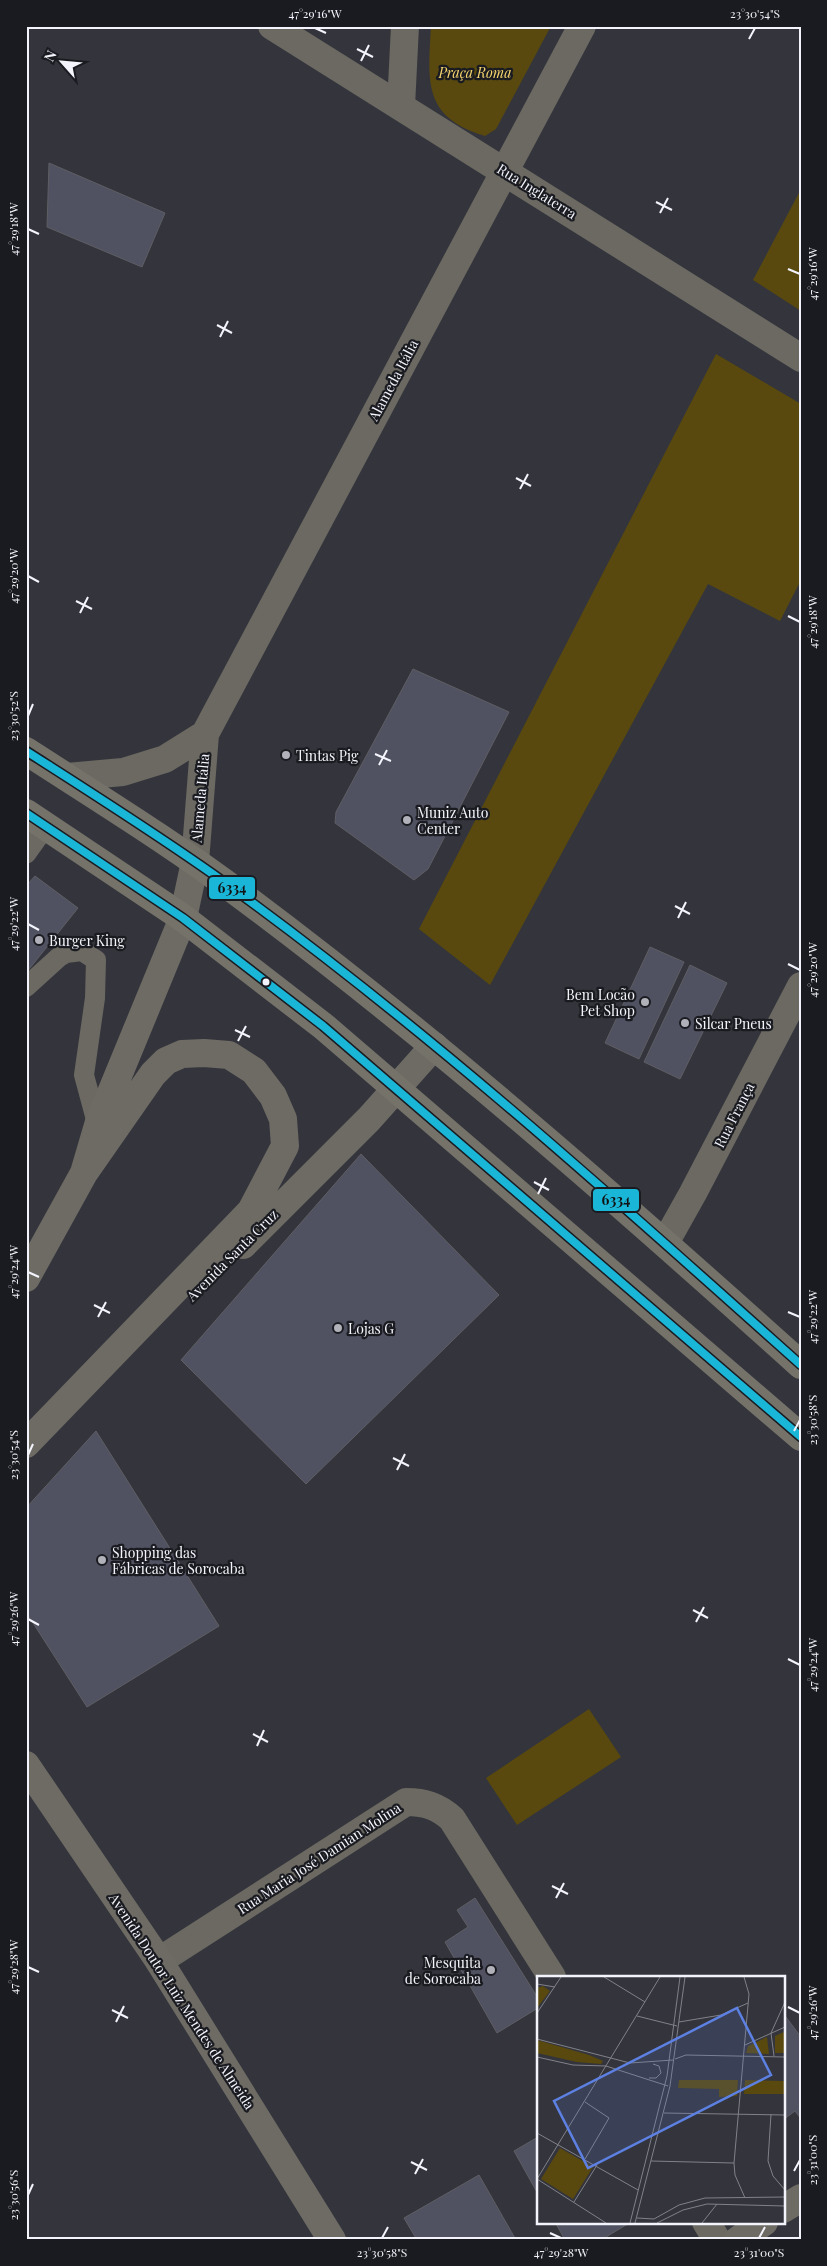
<svg xmlns="http://www.w3.org/2000/svg" width="827" height="2266" viewBox="0 0 827 2266" font-family="'Playfair Display',serif">
	<style>
		.green { fill: #59490e }
		.building { fill: #515261; stroke: #5e5e64 }
		.lines { fill: none; stroke-linecap: round; stroke-linejoin: round }
		.lane { stroke: #6b6961; stroke-width: 20 }
		.street { stroke: #6b6961; stroke-width: 28 }
		.secondary { stroke: #6e6b64; stroke-width: 28 }
		.primary { stroke: #75726a; stroke-width: 28 }
		.bus-1-casing { stroke: #1a1b21; stroke-width: 11 }
		.bus-1 { stroke: #1ab6d8; stroke-width: 8 }
		.ticks { fill: none; stroke: #f3f4fc; stroke-width: 2 }
		.poi-dot { fill: #b0b1b9; stroke: #1a1b21; stroke-width: 2 }
		.bus-dot { fill: #f3f4fc; stroke: #1a1b21; stroke-width: 2 }
		.labels { text-anchor: middle; dominant-baseline: central; stroke-width: 4.5; stroke-linejoin: round; paint-order: stroke }
		.park-label { font-size: 14px; font-style: italic; fill: #f6d56e; stroke: #1a1b21 }
		.street-label { font-size: 14px; fill: #f3f4fc; stroke: #1a1b21 }
		.poi-label { font-size: 14px; fill: #f3f4fc; stroke: #1a1b21; text-anchor: start }
		.inset-road { fill: none; stroke: #808189; stroke-width: 1 }
		.view { fill: #5d80e3; fill-opacity: 0.15; stroke: #5d80e3; stroke-width: 2.5 }
		.inset-edge { fill: none; stroke: #f3f4fc; stroke-width: 2.5 }
		.line-badge { stroke: #1a1b21; stroke-width: 2 }
		.pale-badge-label { font-size: 14px; text-anchor: middle; font-weight: bold; fill: #111 }
		.neatline { fill: none; stroke: #f3f4fc; stroke-width: 2 }
		.ticks-label { font-size: 12px; text-anchor: middle; fill: #f3f4fc }
	</style>
	<rect width="100%" height="100%" fill="#34353c"/>
	<path class="green" d="M431,26H551L496,129L485,136C422,117 428,81 431,26Z
		M801,189V311L753,280Z
		M716,354L801,404V580L780,621L708,584L490,985L419,929Z
		M589,1709L621,1757L517,1825L486,1778Z"/>
	<path class="building" d="M49,163L165,213L142,267L47,227Z
		M413,669L509,712L428,869L414,880L335,823L336,812Z
		M35,876L78,908L26,973V886Z
		M650,947L684,962L639,1059L605,1043Z
		M690,965L727,983L680,1079L644,1062Z
		M361,1154L499,1295L306,1484L181,1360Z
		M96,1431L219,1626L87,1707L26,1612V1508Z
		M475,1898L538,1998V2008L497,2033L445,1942L468,1927L457,1910Z
		M783,2013L801,2037V2119L795,2111L783,2120Z
		M538,2137V2194L514,2151Z
		M479,2175L516,2240H417L404,2218Z
		M555,2222H631L601,2240H565Z"/>
	<g class="lines">
		<path class="lane" d="M26,854L46,826
			M26,987L59,957L66,953L82,951L96,960L95,998L84,1075L95,1116L99,1122"/>
		<path class="street" d="M272,26L801,358
			M401,106L405,26
			M67,777L123,772L165,759L205,734
			M195,862L205,734L582,26
			M665,1243L693,1193L801,986
			M159,1961L406,1802C424,1802 438,1806 452,1819L552,1977
			M706,2222L717,2240"/>
		<path class="secondary" d="M243,1245L369,1119L434,1046
			M26,1278L84,1173L99,1122L183,918L195,862
			M26,1444L251,1211L285,1146L283,1119L273,1096L254,1071L229,1055L204,1053L182,1054L166,1061L153,1074L84,1173
			M26,1765L159,1961L332,2240
			M783,2209L801,2198
			M738,2240L764,2222"/>
		<path class="primary" d="M26,751C100,799 175,845 245,898C439,1043 621,1203 801,1365
			M26,813L183,918L323,1026L801,1437"/>
		<defs>
			<path id="bus-1" d="M26,751C90,792 155,833 217,877C423,1025 612,1196 801,1365
				M26,813L183,918L323,1026L801,1437"/>
		</defs>
		<use href="#bus-1" class="bus-1-casing"/>
		<use href="#bus-1" class="bus-1"/>
	</g>
	<path class="ticks" d="M315,28L326,33M749,39L755,28M357,49L373,57M361,61L369,45M656,202L672,210M660,213L668,198M28,229L39,234M788,269L800,274M217,325L232,333M220,337L228,321M516,478L531,486M520,489L528,474M28,576L39,582M76,601L92,609M80,613L88,597M788,616L800,622M28,716L33,704M375,754L391,761M379,765L387,750M675,906L690,914M678,918L686,902M28,924L39,930M788,964L800,970M235,1030L250,1037M238,1041L246,1026M534,1182L549,1190M538,1194L546,1178M28,1272L39,1277M94,1305L110,1313M788,1312L800,1317M98,1317L106,1302M794,1431L800,1420M28,1455L33,1444M393,1458L409,1466M397,1470L405,1454M693,1610L708,1618M28,1619L39,1625M696,1622L704,1607M788,1659L800,1665M253,1734L268,1742M257,1746L264,1730M552,1886L568,1894M556,1898L564,1883M28,1967L39,1972M788,2007L800,2013M112,2010L128,2018M116,2022L124,2006M411,2162L427,2170M794,2171L800,2160M415,2174L423,2159M28,2195L33,2184M550,2233L561,2238M382,2238L388,2227M759,2238L765,2227"/>
	<g class="poi-dot">
		<circle cx="286" cy="755" r="5"/>
		<circle cx="407" cy="820" r="5"/>
		<circle cx="39" cy="940" r="5"/>
		<circle cx="645" cy="1002" r="5"/>
		<circle cx="685" cy="1023" r="5"/>
		<circle cx="338" cy="1328" r="5"/>
		<circle cx="102" cy="1560" r="5"/>
		<circle cx="491" cy="1970" r="5"/>
	</g>
	<circle class="bus-dot" cx="266" cy="982" r="4.5"/>
	<g class="labels">
		<g class="park-label">
			<text x="475" y="72">Praça Roma</text>
		</g>
		<g class="street-label">
			<text transform="translate(537 191) rotate(32)">Rua Inglaterra</text>
			<text transform="translate(393 380) rotate(-62)">Alameda Itália</text>
			<text transform="translate(200 798) rotate(-85)">Alameda Itália</text>
			<text transform="translate(734 1115) rotate(-63)">Rua França</text>
			<text transform="translate(232 1255) rotate(-45)">Avenida Santa Cruz</text>
			<text transform="translate(319 1858) rotate(-33)">Rua Maria José Damian Molina</text>
			<text transform="translate(182 2001) rotate(57)">Avenida Doutor Luiz Mendes de Almeida</text>
		</g>
		<g class="poi-label">
			<text x="296" y="755">Tintas Pig</text>
			<text x="417" y="812">Muniz Auto<tspan x="417" dy="16">Center</tspan></text>
			<text x="49" y="940">Burger King</text>
			<text x="635" y="994" text-anchor="end">Bem Locão<tspan x="635" dy="16">Pet Shop</tspan></text>
			<text x="695" y="1023">Silcar Pneus</text>
			<text x="348" y="1328">Lojas G</text>
			<text x="112" y="1552">Shopping das<tspan x="112" dy="16">Fábricas de Sorocaba</tspan></text>
			<text x="481" y="1962" text-anchor="end">Mesquita<tspan x="481" dy="16">de Sorocaba</tspan></text>
		</g>
	</g>
	<g transform="translate(537 1976)">
		<rect width="248" height="248" fill="#34353c"/>
		<path d="M6,10L13,15L0,32V12ZM247,56V77H238V60ZM230,61L232,78L209,77L211,70ZM0,64L52,79L66,85L64,88L40,86L0,77ZM142,104H201L200,120L182,121V113L141,112ZM208,104L247,105V118H207ZM23,172L56,191L36,223L4,203Z" fill="#59490e"/>
		<path class="inset-road" d="M67,1L108,26M207,1L212,18L197,187L198,199L208,222M0,8L18,11M0,37L24,1M100,40L140,50M142,46L184,39L211,27M0,63L93,87L136,84M208,69L248,51M237,80L234,57L248,26M0,81L36,89L69,90L131,110M138,83L149,79L248,81M112,102H119L124,97L122,90L116,88M127,137L248,139M234,138L231,185L236,200L248,214M0,157L101,214M48,183L72,142L48,126M114,185L197,187M0,203L69,247M0,203L123,1M37,226L60,189M100,242L117,243L142,229L168,222L248,221M93,247L130,100L143,1M98,247L133,110L148,1M120,247L146,234L170,228L248,230M165,247L180,228"/>
		<path class="view" d="M200,32L234,99L51,192L17,125Z"/>
		<rect width="248" height="248" class="inset-edge"/>
	</g>
	<g class="line-badge">
		<rect x="208" y="876" width="48" height="24" rx="5" fill="#1ab6d8"/>
		<rect x="592" y="1188" width="48" height="24" rx="5" fill="#1ab6d8"/>
	</g>
	<g class="pale-badge-label">
		<text x="232" y="893">6334</text>
		<text x="616" y="1205">6334</text>
	</g>
	<rect width="827" height="2266" fill="none" stroke="#1a1b21" stroke-width="55"/>
	<g transform="translate(62 62) rotate(297)" stroke="#1a1b21" stroke-width="4" paint-order="stroke">
	<path d="M0-4L9 19L0 12L-9 19Z" fill="#f3f4fc"/>
	<text y="-8" font-size="14" font-weight="bold" text-anchor="middle" fill="#f3f4fc">N</text>
	</g>
	<rect x="28" y="28" width="772" height="2210" class="neatline"/>
	<g class="ticks-label">
		<text x="315" y="18">47°29'16"W</text>
		<text x="755" y="18">23°30'54"S</text>
		<text transform="translate(14 229) rotate(-90)" y="4">47°29'18"W</text>
		<text transform="translate(813 274) rotate(-90)" y="4">47°29'16"W</text>
		<text transform="translate(14 576) rotate(-90)" y="4">47°29'20"W</text>
		<text transform="translate(813 622) rotate(-90)" y="4">47°29'18"W</text>
		<text transform="translate(14 716) rotate(-90)" y="4">23°30'52"S</text>
		<text transform="translate(14 924) rotate(-90)" y="4">47°29'22"W</text>
		<text transform="translate(813 970) rotate(-90)" y="4">47°29'20"W</text>
		<text transform="translate(14 1272) rotate(-90)" y="4">47°29'24"W</text>
		<text transform="translate(813 1317) rotate(-90)" y="4">47°29'22"W</text>
		<text transform="translate(813 1420) rotate(-90)" y="4">23°30'58"S</text>
		<text transform="translate(14 1455) rotate(-90)" y="4">23°30'54"S</text>
		<text transform="translate(14 1619) rotate(-90)" y="4">47°29'26"W</text>
		<text transform="translate(813 1665) rotate(-90)" y="4">47°29'24"W</text>
		<text transform="translate(14 1967) rotate(-90)" y="4">47°29'28"W</text>
		<text transform="translate(813 2013) rotate(-90)" y="4">47°29'26"W</text>
		<text transform="translate(813 2160) rotate(-90)" y="4">23°31'00"S</text>
		<text transform="translate(14 2195) rotate(-90)" y="4">23°30'56"S</text>
		<text x="382" y="2257">23°30'58"S</text>
		<text x="561" y="2257">47°29'28"W</text>
		<text x="759" y="2257">23°31'00"S</text>
	</g>
</svg>
